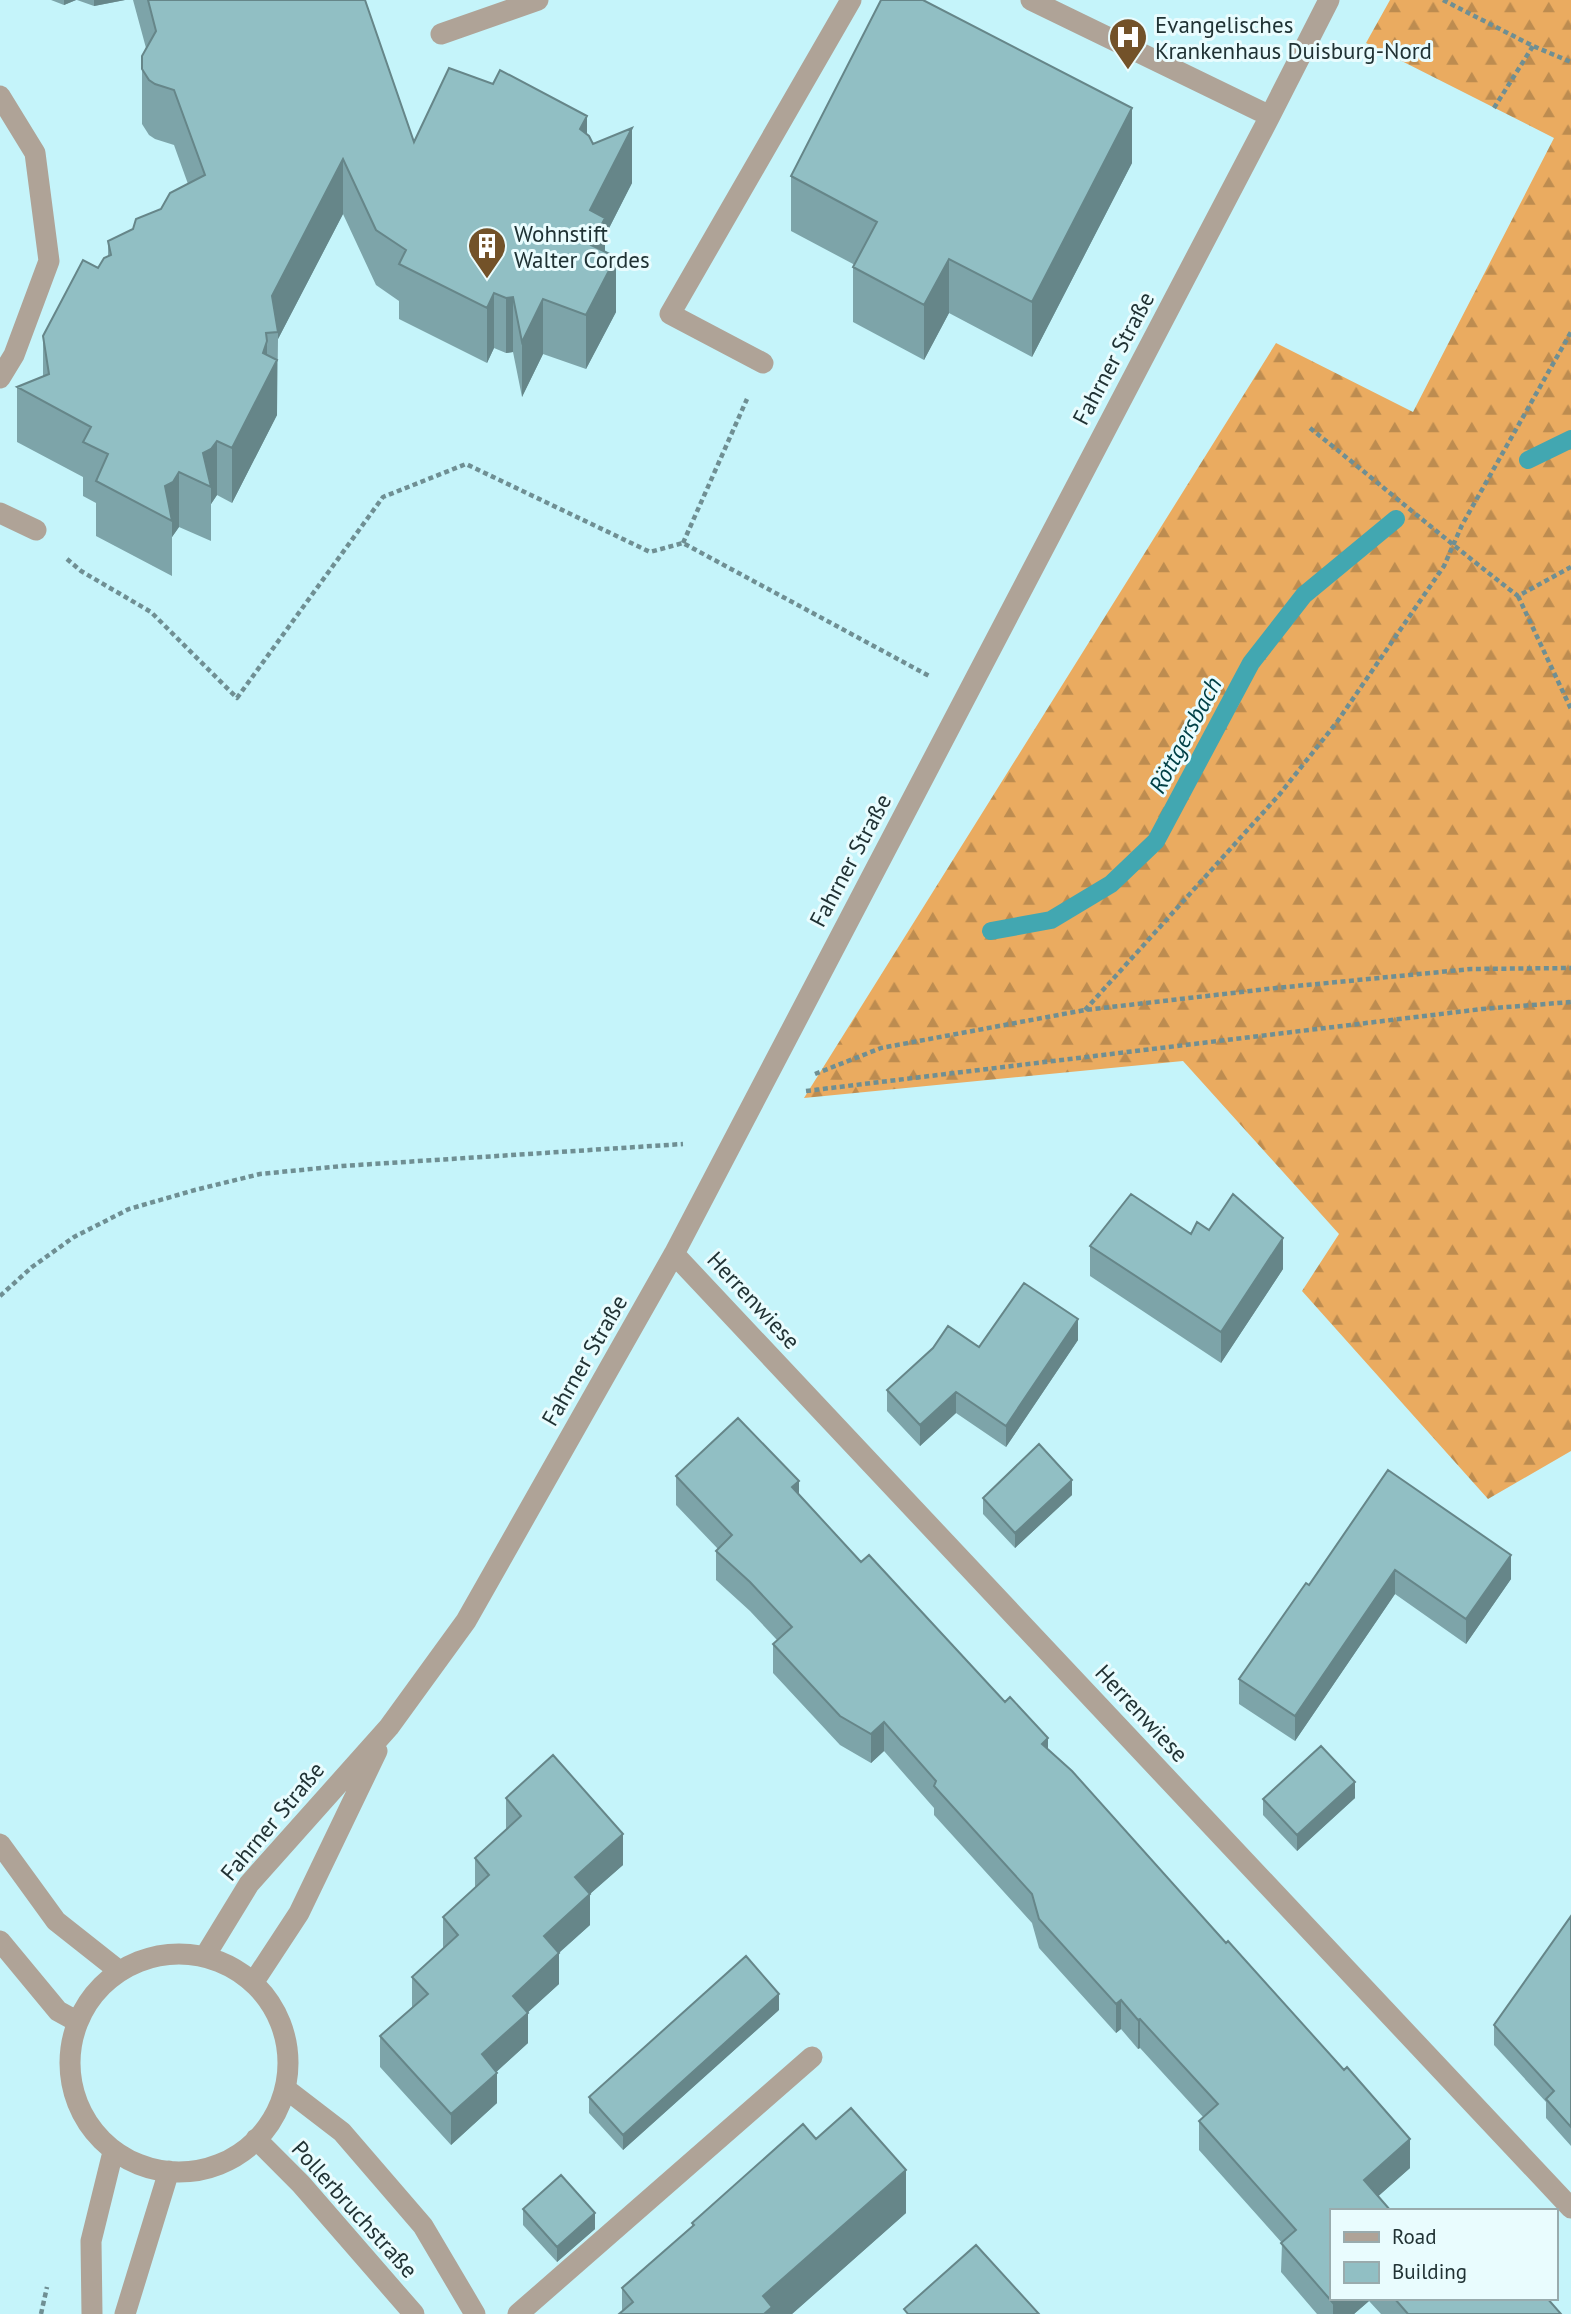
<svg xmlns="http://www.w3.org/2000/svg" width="1571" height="2314" viewBox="0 0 1571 2314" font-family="'PT Sans',sans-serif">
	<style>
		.forest { fill: url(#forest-firs) }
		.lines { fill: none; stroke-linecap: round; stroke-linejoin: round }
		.stream { stroke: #42a7b1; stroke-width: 18 }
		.path { stroke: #6f8f93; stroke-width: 4.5; stroke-dasharray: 5 3.5; stroke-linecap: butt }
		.minor { stroke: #afa397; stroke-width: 21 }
		.wall { fill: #7da4a9 }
		.shaded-wall { fill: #668689 }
		.building { fill: #91bfc4; stroke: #668689; stroke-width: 2 }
		.labels { text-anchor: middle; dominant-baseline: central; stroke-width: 6; stroke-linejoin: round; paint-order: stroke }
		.poi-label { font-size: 23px; fill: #203234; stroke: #e9fcfe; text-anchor: start }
		.street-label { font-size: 23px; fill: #203234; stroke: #e9fcfe }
		.water-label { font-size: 24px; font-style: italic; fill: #004046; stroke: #e9fcfe }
	</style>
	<defs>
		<pattern id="forest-firs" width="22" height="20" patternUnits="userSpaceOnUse" patternTransform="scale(1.75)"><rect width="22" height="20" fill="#eaab60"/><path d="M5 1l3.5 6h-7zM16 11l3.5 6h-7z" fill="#bd8c50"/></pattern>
	</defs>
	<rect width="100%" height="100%" fill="#c5f4fa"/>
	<path class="forest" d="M1390,0H1571V1451L1488,1499L1302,1291L1339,1234L1183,1061L804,1098L1276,343L1413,412L1554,138L1366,43Z"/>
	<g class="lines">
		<path class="stream" d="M1528,460L1571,439
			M991,931L1051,920L1111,884L1156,841L1251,663L1304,595L1396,519"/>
		<path class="path" d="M1443,0L1533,46L1571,62
			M1494,108L1533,46
			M1310,428C1380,484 1448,542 1518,596L1571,567
			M683,543L747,399
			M67,559L81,571L151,612L237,698L383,497L466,464L650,552L683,543L931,677
			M1518,596L1571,709
			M1085,1010L1279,795L1337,722L1444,566L1462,525L1571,332
			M815,1074L881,1048L1085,1010L1276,988L1471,969L1571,968
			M806,1091L1482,1009L1571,1002
			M0,1296L32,1267L74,1237L129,1209L195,1190L260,1174L342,1166L683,1144
			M41,2314L47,2287"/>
		<path class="minor" d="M1031,0L1270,116
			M441,34L538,0
			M0,96L35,153L49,261L14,355L0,378
			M763,363L670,314L851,0
			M0,513L36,530
			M674,1254L1571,2208
			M0,1844L56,1921L118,1970
			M0,1941L58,2011L78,2022
			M70 2063a109 109 0 1 1 218 0a109 109 0 1 1-218 0Z
			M205,1956L249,1884L389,1727L466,1621L674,1254L1270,116L1329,0
			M255,1980L299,1913L377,1751
			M286,2089L342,2132L423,2226L475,2314
			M256,2139L301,2184L414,2314
			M92,2314L91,2241L113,2152
			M125,2314L169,2171
			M518,2314L812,2057"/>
	</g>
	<path class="wall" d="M51,0H76L64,5Z
		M77,0H125L94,6Z
		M133,0H365L414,142L587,134L593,144L632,183L605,236V252L616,312L586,369L543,354L522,397L513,352L506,353L494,348L487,363L399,319V301L376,285L343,214L278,339L277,415L232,503L217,495L211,504V541L179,527L172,537V576L96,536V503L83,496V477L17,442V387L43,376V336L108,256V241L133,229L161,209L188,184L174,145L155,139L149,135L142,124V56L146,48Z
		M1132,163L1032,357L949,313L924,360L853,322V267L855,265L791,231V176Z
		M1209,1230L1283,1269L1221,1363L1090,1276V1246Z
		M1078,1340L1006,1447L956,1413L920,1446L887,1411V1390L979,1347Z
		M1388,1470L1511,1579L1466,1644L1395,1594L1295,1741L1239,1704V1679L1309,1585Z
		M676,1476L799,1494L861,1562L1048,1749L1410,2168L1378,2196L1331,2298H1547L1561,2314H1381L1369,2301L1354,2314H1317L1281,2272L1282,2243L1199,2150V2121L1204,2118L1140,2048L1138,2049L1121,2029L1116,2033L1039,1948L1032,1923L934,1815V1808L884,1751L871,1763L840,1745L773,1673V1644L777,1640L750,1611L716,1580V1551L718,1549L676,1505Z
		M1072,1495L1015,1548L983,1514V1498Z
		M506,1798L623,1865L590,1894V1925L559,1953V1984L528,2012V2043L496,2072L497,2103L451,2145L380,2067V2036L412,2008V1977L443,1948V1917L475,1888V1858L506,1829Z
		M1355,1798L1297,1851L1263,1815V1799Z
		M1571,1916V2146L1546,2118V2102L1494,2045V2025Z
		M779,2010L623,2150L589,2113V2097Z
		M816,2139L906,2213L792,2314H619L622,2312V2288L692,2227V2223Z
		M523,2209L595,2229L557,2262L523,2225Z"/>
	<path class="shaded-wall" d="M64,0H76L64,5Z
		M94,0H125L94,6Z
		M1132,108V163L1032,357V302Z
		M587,116V171L580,129Z
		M632,128V183L605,236V273L591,263L590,210Z
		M343,159V214L278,339V332L272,296Z
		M616,257V312L586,369V315Z
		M949,259V313L924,360V305Z
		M494,293V348L487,363V308Z
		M513,297V352L506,353V298Z
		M543,299V354L522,397V342Z
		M267,341V379L277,360V415L232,503V448Z
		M217,441V495L211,504V487L203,453Z
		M179,472V527L172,537V521L165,486Z
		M1283,1238V1269L1221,1363V1332Z
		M1078,1319V1340L1006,1447V1426Z
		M956,1392V1413L920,1446V1425Z
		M1072,1480V1495L1015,1548V1533Z
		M799,1481V1510L792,1487Z
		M1511,1555V1579L1466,1644V1619Z
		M1395,1570V1594L1295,1741V1716Z
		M884,1722V1751L871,1763V1734Z
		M1048,1738V1767L1042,1744Z
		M1355,1782V1798L1297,1851V1835Z
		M623,1834V1865L575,1907V1877Z
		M590,1894V1925L544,1966V1936Z
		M559,1953V1984L513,2026V1996Z
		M779,1994V2010L623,2150V2135Z
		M1121,2000V2029L1116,2033V2004Z
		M528,2013V2043L482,2085V2054Z
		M1140,2019V2048L1138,2049V2020Z
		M497,2073V2103L451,2145V2114Z
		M1410,2139V2168L1364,2209V2180Z
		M906,2170V2213L792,2314H763V2296Z
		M595,2213V2229L557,2262V2247Z
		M1338,2298H1369V2301L1354,2314H1333V2303Z"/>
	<path class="building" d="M148,0H365L414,142L449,68L493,84L500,70L587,116L580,129L589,136L593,144L632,128L590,210L605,218L591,245L616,257L586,315L543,299L522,342L513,297L506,298L494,293L487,308L399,264L406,250L376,230L343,159L272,296L278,332L266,333L267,341L263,353L277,360L232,448L217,441L211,449L203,453L211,487L179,472L173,482L165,486L172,521L96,481L108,454L83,442L91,427L17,387L49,374L43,336L83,260L98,268L104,258L111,255L108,241L133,229L136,219L161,209L170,193L205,175L174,90L155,84L149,80L142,69V56L156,31Z
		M881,0H923L1132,108L1032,302L949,259L924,305L853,267L877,222L791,176Z
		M1131,1194L1191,1234L1197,1222L1209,1230L1233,1194L1283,1238L1221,1332L1090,1246Z
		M1024,1283L1078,1319L1006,1426L956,1392L920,1425L887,1390L933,1348L948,1326L979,1347Z
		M738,1418L799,1481L792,1487L861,1562L869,1555L1005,1702L1010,1697L1048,1738L1042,1744L1072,1771L1226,1943L1228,1941L1344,2070L1347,2067L1410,2139L1364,2180L1391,2211H1331V2298H1338L1333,2303L1281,2243L1296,2230L1199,2121L1218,2104L1140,2019L1138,2020L1121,2000L1116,2004L1039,1919L1032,1894L934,1786L936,1781L884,1722L871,1734L840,1716L773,1644L792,1627L750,1582L716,1551L732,1535L676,1476Z
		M1039,1444L1072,1480L1015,1533L983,1498Z
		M1388,1470L1511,1555L1466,1619L1395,1570L1295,1716L1239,1679L1306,1583L1309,1585Z
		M1321,1746L1355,1782L1297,1835L1263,1799Z
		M553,1755L623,1834L575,1877L590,1894L544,1936L559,1953L513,1996L528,2013L482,2054L497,2073L451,2114L380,2036L428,1994L412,1977L458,1935L443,1917L489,1875L475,1858L521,1816L506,1798Z
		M1571,1916V2127L1546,2099L1554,2091L1494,2025Z
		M746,1956L779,1994L623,2135L589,2097Z
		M851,2108L906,2170L763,2296L772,2307L764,2314H619L633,2302L622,2288L694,2225L692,2223L803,2124L816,2139Z
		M561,2175L595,2213L557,2247L523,2209Z
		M976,2245L1039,2314H908L904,2309Z
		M1394,2298H1547L1561,2314H1408Z"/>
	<defs>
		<symbol id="hospital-pin" viewBox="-11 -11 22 30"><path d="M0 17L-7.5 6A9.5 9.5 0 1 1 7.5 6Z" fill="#735229" stroke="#e9fcfe"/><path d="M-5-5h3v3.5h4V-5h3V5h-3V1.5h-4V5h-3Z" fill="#fff"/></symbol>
		<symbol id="building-pin" viewBox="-11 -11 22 30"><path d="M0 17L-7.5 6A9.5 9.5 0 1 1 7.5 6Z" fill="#735229" stroke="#e9fcfe"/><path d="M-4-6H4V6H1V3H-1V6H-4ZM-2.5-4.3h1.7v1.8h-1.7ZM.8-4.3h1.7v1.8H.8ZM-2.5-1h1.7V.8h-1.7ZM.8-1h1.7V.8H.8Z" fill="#fff"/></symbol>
	</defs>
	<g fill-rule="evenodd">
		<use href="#hospital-pin" x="1106" y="15" width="44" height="60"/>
		<use href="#building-pin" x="465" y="224" width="44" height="60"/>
	</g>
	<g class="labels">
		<g class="poi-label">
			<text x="1155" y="24">Evangelisches<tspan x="1155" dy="26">Krankenhaus Duisburg-Nord</tspan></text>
			<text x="514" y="233">Wohnstift<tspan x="514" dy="26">Walter Cordes</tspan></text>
		</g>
		<g class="street-label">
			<text transform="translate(1113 358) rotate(-62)">Fahrner Straße</text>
			<text transform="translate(850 860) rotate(-62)">Fahrner Straße</text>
			<text transform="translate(754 1300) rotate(47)">Herrenwiese</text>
			<text transform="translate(584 1360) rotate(-60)">Fahrner Straße</text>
			<text transform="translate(1142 1713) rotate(47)">Herrenwiese</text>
			<text transform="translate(272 1821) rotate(-50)">Fahrner Straße</text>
			<text transform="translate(355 2209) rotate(48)">Pollerbruchstraße</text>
		</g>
		<g class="water-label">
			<text transform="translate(1185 735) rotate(-62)">Röttgersbach</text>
		</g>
	</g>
	<rect x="1330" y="2209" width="228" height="91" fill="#e9fcfe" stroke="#99abad" stroke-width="2"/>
	<rect x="1344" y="2232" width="35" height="10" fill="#afa397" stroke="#99abad" stroke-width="2"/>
	<text x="1392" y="2244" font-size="21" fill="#203234">Road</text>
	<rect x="1344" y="2262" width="35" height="21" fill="#91bfc4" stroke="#99abad" stroke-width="2"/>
	<text x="1392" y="2279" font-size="21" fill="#203234">Building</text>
</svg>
